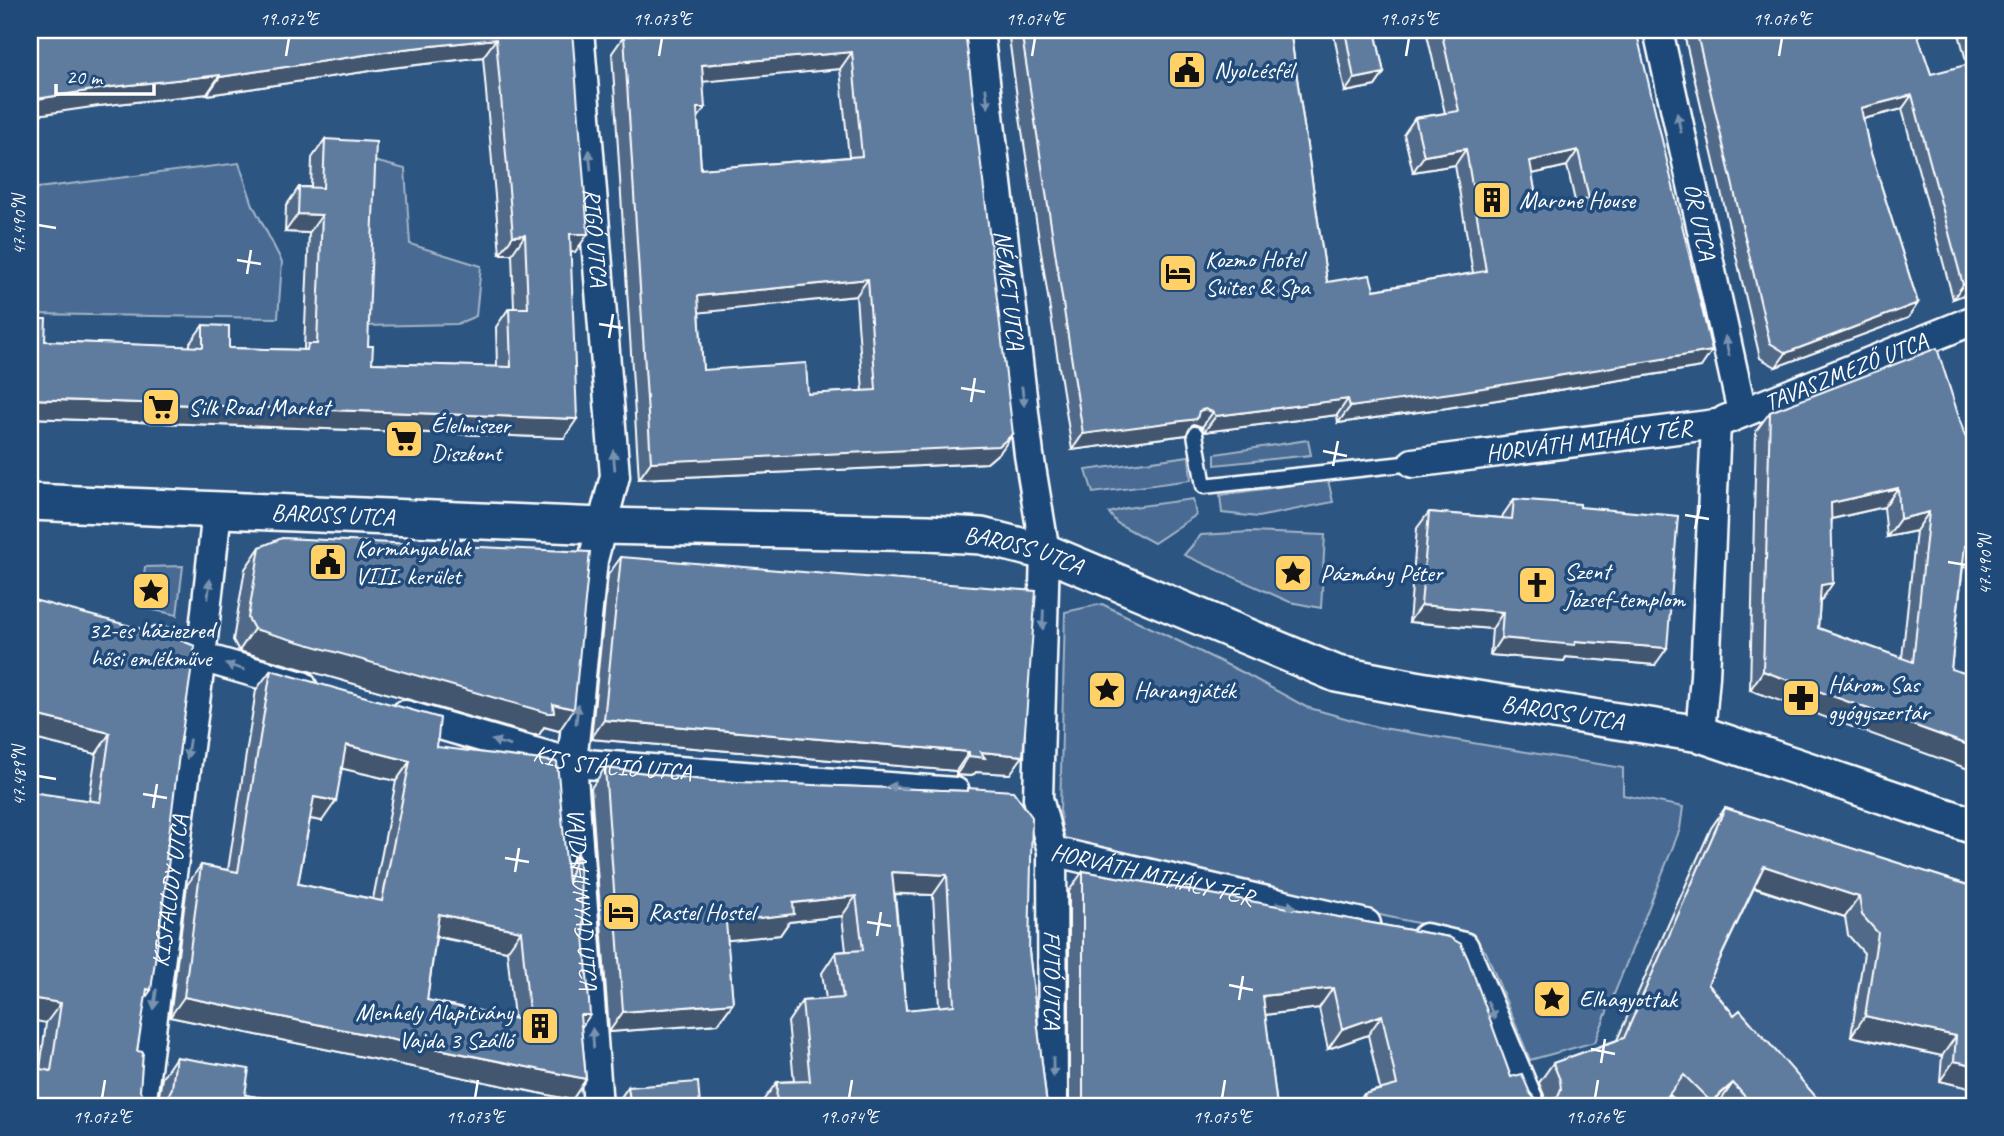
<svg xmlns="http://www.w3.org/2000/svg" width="2004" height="1136" viewBox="0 0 2004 1136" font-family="Caveat,sans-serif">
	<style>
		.built { fill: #3b618b }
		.green { fill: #486b92; stroke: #a4b5c8; stroke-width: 2 }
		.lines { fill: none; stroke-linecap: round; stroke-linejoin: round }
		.service-casing { stroke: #fff; stroke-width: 19 }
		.minor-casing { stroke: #fff; stroke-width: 33 }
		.tertiary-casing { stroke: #fff; stroke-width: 40 }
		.service { stroke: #1f4a7a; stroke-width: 14 }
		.minor { stroke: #1f4a7a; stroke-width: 28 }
		.tertiary { stroke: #1f4a7a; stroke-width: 35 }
		.wall { fill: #516b89; stroke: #fff; stroke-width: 2; fill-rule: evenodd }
		.shaded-wall { fill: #42576f; stroke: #fff; stroke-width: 2 }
		.building { fill: #5e7c9f; stroke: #fff; stroke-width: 2; fill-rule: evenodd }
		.oneway { fill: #7992af }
		.ticks { fill: none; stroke: #fff; stroke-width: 2.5 }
		.labels { text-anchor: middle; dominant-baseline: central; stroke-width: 7; stroke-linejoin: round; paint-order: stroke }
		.poi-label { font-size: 24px; fill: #fff; stroke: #1f4a7a; text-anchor: start }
		.street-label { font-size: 24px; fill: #fff; stroke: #1f4a7a }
		.neatline { fill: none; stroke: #fff; stroke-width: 2.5 }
		.ticks-label { font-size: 18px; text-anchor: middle; fill: #fff }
	</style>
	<rect width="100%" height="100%" fill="#2c5582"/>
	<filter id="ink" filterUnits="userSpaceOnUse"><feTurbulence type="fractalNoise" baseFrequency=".0143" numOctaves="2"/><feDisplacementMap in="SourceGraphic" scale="14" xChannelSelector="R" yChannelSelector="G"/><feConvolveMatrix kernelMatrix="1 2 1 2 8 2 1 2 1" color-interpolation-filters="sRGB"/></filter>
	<g filter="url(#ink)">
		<path class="built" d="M1711,828L1962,908L1940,1081L1974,1089V1106H1722L1718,1103L1715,1106H1681L1670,1095L1661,1106H1654Z"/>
		<path class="green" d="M374,161L405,169L410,244L481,266L476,316L457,324L366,326Z
			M239,163L253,205L282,262L278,318L30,314V189Z
			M1308,440L1311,455L1215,465V454Z
			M1189,456L1191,480L1093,493L1086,470Z
			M1328,480L1333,502L1258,517L1222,513L1220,495Z
			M1193,499L1196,515L1154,543L1117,523L1109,513L1126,508Z
			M1250,532L1325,535L1321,608L1290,602L1184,555L1201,535Z
			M183,566L177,615L140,607L145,567Z
			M1102,604L1244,673L1306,707L1377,727L1623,768V795L1683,807L1680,829L1595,1042L1530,1060L1486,952L1475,940L1459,932L1064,847L1060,812L1065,612Z"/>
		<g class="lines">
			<defs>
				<path id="service" d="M1195,434L1204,486L1413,463"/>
				<g id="minor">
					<path id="s1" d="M579,30L615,476L593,560L572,763L598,1106"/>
					<path id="s2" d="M979,30L1029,455L1045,552L1038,798L1052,851L1053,1106"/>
					<path id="s3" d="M1658,30L1742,412"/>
					<path id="s4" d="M1725,420L1974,320"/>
					<path id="s5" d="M1413,463L1716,424L1705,676L1700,734"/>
					<path d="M160,641L201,657L302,686"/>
					<path id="s6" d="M405,715L572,763L955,792"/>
					<path id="s7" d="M1052,851L1366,924"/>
					<path d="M1426,938L1464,947L1531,1106"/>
					<path id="s8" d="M141,1106L201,657L217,510"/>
				</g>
				<g id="tertiary">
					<path id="s9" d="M30,502L602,526L928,533L981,536L1045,552L1337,674L1420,690L1700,734L1974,826"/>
				</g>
			</defs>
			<use href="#service" class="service-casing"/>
			<use href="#minor" class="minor-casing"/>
			<use href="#tertiary" class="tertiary-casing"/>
			<use href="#service" class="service"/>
			<use href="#minor" class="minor"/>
			<use href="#tertiary" class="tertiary"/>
		</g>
		<path class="wall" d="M30,30H572L575,252H571L564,438L30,418V319L45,341L190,347V343L203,325L229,348L303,350L304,349L309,233L285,232L286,206L299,187H311L312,158L325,139L368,346L372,363L497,367L496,327L509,308H514L512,254H500L483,57L391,68L207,95V94L99,106Z
			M965,30L1001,451L987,463L639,479L612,53L624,36ZM840,69L849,157L701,169L698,119L703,81ZM856,296L863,391L808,394L703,370L699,312Z
			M1008,30H1290L1327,282L1374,290L1473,273L1455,165L1413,172L1404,134L1415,118L1445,113L1426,30H1636L1701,367L1447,408L1338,423L1337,415L1204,432L1202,427L1194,424L1192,425L1186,435L1072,450L1018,105ZM1567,166L1575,201L1538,208L1532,174Z
			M1333,30H1375L1384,73L1375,86L1345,92Z
			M1683,30H1916L1931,74L1974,96V291L1953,299L1902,109L1863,119L1869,147L1918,303L1908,318L1776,367L1760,358Z
			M1958,30H1974V86L1973,87Z
			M1974,340V379L1967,350Z
			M1770,412L1965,436L1974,434V568L1963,567L1951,669L1750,690L1756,431ZM1884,507L1887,537L1916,531L1902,658L1818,628L1820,602L1832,519Z
			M1514,499L1580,507L1655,665L1566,657L1564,661L1490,655L1492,629L1409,622L1417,528L1429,512L1502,518L1503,515Z
			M260,547L559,731L544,727L539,735H533L239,651L233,640L245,569Z
			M621,557L1010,774L976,772L972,776L956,775V771L591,739L608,575Z
			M30,599L180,746L137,1051L140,1091L145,1098L152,1102L158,1101L162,1078L176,1057L245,1095L312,1106H30V1075L35,1068L40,1069L46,1023L89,800L96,754L30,738Z
			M271,670L437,747L567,868L578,852L581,1028L586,1079L572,1100L170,1017L187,885L201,865L228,870L256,690ZM342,768L396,781L373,899L298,884L310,819L322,821ZM436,937L507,951L514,1018L427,1000Z
			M605,768L711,781L966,791L968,788L1029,951L1047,1106H762V1102L777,1082L794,1081L788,1022L802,1001L826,999L822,973L836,952L846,951L842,916L789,922L780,935L727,940L733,1003L718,1024L609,1032L591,788ZM895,894L933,895L939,1007L906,1010Z
			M1725,808L1974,887V1089L1940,1081L1942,1056L1851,1036L1864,953L1848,935L1845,917L1754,888L1708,984L1734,1015L1824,1106H1722L1719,1103L1715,1106H1681L1670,1095L1661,1106H1355L1364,1094L1380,1089L1368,1035L1328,1049L1319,1008L1265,1015L1277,1106H1069V891L1083,871L1449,937L1511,1077L1530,1093L1536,1100L1544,1102H1547L1546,1100L1539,1083L1553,1063L1617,1040L1711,828Z
			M628,1087L631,1106H615Z"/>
		<path class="shaded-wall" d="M496,39L483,57L391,68L207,95L220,77L404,49Z
			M852,52L840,69L690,83L702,65Z
			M1384,73L1375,86L1345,92L1354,79Z
			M220,75L207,94L99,106L30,116V100L112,87Z
			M1912,95L1902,109L1851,122L1861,108Z
			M697,108H705L693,125Z
			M1466,149L1455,165L1413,172L1424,156Z
			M1578,150L1567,166L1519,177L1530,161Z
			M298,214L322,215L309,233L285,232Z
			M570,234H588L575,252L557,253Z
			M525,235L512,254H500L513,236Z
			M868,279L856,296L686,314L698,296Z
			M1974,281V291L1953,299L1963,285Z
			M1918,303L1908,318L1776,367L1786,353Z
			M1712,351L1701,367L1447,408L1338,423L1350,407Z
			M30,399L577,419L564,438L30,418Z
			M1348,399L1337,415L1204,432L1216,416Z
			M1205,409L1213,412L1202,427L1194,424L1192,425L1186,435L1072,450L1083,434L1199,411Z
			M1013,434L1001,451L987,463L639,479L651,462Z
			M1898,488L1884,507L1818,522L1831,503Z
			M1929,512L1916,531L1887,537L1900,519Z
			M1965,546L1974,548V568L1952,565Z
			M1833,583L1820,602L1808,603L1821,585Z
			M1421,605L1503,612L1492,629L1409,622Z
			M254,629L553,704L574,709L559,731L544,727L539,735H533L239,651Z
			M1501,638L1576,641L1667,648L1655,665L1566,657L1564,661L1490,655Z
			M1763,671L1974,747V771L1750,690Z
			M30,693L39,695L30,708Z
			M36,715L110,733L96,754L30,738V724Z
			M604,720L969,752L956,771L591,739Z
			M346,745L410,761L396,781L331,766Z
			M981,752L1023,756L1010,774L976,772L972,776L956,775L969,756Z
			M314,797L336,801L322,821L299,817Z
			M1764,866L1859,897L1845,917L1750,886Z
			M892,872L947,875L933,895L878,893Z
			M856,896L842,916L789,922L780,935L711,942L726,922L793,903Z
			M439,914L521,931L507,951L425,934Z
			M1333,988L1319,1008L1249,1017L1263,996Z
			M147,989L151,990L137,1010Z
			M184,997L586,1079L572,1100L170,1017Z
			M30,998L61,1003L46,1023L30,1020Z
			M733,1003L718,1024L609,1032L623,1012Z
			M580,1015H590L576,1035Z
			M1382,1015L1368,1035L1328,1049L1342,1029Z
			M1865,1016L1956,1036L1942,1056L1851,1036Z
			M1954,1061L1974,1065V1089L1940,1081Z
			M1733,1083L1719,1103L1715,1106H1708Z"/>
		<path class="building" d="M30,30H572L588,234H570L577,419L30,399V319H46L45,341L203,347V325L229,326V348L307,350L308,344H317L322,215L298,214L299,187L323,188L325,139L376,142L368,346H373L372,363L511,367L509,308H528L525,235L513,236L496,39L404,49L220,77V75L112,87L30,100Z
			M701,30H965L1013,434L999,446L651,462L624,36ZM852,52L862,156L701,169L697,108H705L702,65ZM868,279L876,390L808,394L806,363L703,370L698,296Z
			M1021,30H1290L1327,282L1370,275L1374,290L1486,271L1466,149L1424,156L1415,118L1459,111L1441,30H1636L1712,351L1458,392L1350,407L1348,399L1216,416L1213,412L1205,409L1199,411L1197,419L1083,434ZM1578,150L1589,199L1538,208L1530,161Z
			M1345,30H1375L1384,73L1354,79Z
			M1696,30H1916L1931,74L1966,65L1974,96V281L1963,285L1912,95L1861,108L1869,147L1918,303L1786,353L1770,343Z
			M1971,30H1974V41Z
			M1937,348L1965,436L1974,434V548L1965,546L1951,669L1974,676V747L1763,671L1770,412ZM1898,488L1900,519L1929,512L1913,662L1818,628L1821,585L1833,583L1831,503Z
			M1514,499L1580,504V507L1678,516L1667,648L1576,641L1575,645L1501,638L1503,612L1421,605L1429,512L1512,519Z
			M282,538L590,552L574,709L553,704L554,713H548L254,629L248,618L260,547Z
			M621,557L1036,591L1023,756L981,752L985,758L969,756V752L604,720Z
			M30,599L175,638L195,646L180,746L166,859H169L151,990L147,989L137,1051L143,1052L140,1091L145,1098L152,1102L161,1101L168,1096L172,1088L176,1057L249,1069L245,1095L312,1106H30V1099L35,1068L51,1071L61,1003L30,998V792L100,802L110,733L36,715L39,695L30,693Z
			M271,670L440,718L437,747L557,762L568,883L578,852L590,1015H580L586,1079L184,997L201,865L238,872ZM346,745L410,761L382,901L298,884L314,797L336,801ZM439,914L521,931L530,1022L427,1000Z
			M605,768L711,781L968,791V788L1013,791L1032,817L1029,951L1047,1106H776L777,1082L810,1081L802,1001L843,998L836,952L863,950L856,896L793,903L794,914L726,922L733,1003L623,1012ZM892,872L947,875L954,1005L906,1010Z
			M1725,808L1974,887V1065L1954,1061L1956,1036L1865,1016L1878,933L1862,915L1859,897L1764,866L1708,984L1734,1015L1740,1010L1824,1106H1753L1733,1083L1711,1102L1684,1075L1660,1106H1366L1364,1094L1397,1085L1382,1015L1342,1029L1333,988L1263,996L1277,1106H1083V871L1449,937L1461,944L1468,959L1511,1077L1522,1074L1530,1093L1536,1100L1544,1102L1551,1101L1558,1096L1561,1089L1560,1080L1553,1063L1624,1038Z
			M698,1082L700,1106H631L628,1087Z"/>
		<defs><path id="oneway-solid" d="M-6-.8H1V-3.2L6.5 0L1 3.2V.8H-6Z" transform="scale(1.75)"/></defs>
		<g class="oneway">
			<use href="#oneway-solid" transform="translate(987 98) rotate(83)"/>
			<use href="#oneway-solid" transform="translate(1679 123) rotate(-102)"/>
			<use href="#oneway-solid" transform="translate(590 160) rotate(-95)"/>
			<use href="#oneway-solid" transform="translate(1727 346) rotate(-102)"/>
			<use href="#oneway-solid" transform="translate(1023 396) rotate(83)"/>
			<use href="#oneway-solid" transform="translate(614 460) rotate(-95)"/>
			<use href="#oneway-solid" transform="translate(209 589) rotate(-83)"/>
			<use href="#oneway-solid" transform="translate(1043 620) rotate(92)"/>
			<use href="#oneway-solid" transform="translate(235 667) rotate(-164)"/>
			<use href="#oneway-solid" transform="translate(577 714) rotate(-84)"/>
			<use href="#oneway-solid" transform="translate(501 743) rotate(-164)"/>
			<use href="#oneway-solid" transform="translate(188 749) rotate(98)"/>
			<use href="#oneway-solid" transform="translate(897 787) rotate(-176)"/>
			<use href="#oneway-solid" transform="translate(1286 905) rotate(13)"/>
			<use href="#oneway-solid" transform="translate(155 999) rotate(98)"/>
			<use href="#oneway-solid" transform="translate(1491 1010) rotate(67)"/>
			<use href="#oneway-solid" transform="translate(593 1038) rotate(-94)"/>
			<use href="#oneway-solid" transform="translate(1053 1067) rotate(90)"/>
		</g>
	</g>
	<path class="ticks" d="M286,56L289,38M659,56L662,38M1032,56L1035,38M1406,56L1409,38M1779,56L1782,38M38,225L56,228M237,260L261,264M247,274L251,250M599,324L623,328M609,338L613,314M961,388L985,392M971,402L975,378M1323,451L1347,456M1333,466L1338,441M1685,515L1709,519M1695,529L1700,505M1948,562L1966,565M38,776L56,779M143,794L167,798M153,808L157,784M505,858L529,862M515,872L519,848M867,922L891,926M877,936L881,912M1229,985L1253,990M1239,1000L1243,976M1591,1049L1615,1054M1601,1063L1605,1039M102,1098L105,1080M475,1098L478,1080M849,1098L852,1080M1222,1098L1225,1080M1595,1098L1598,1080"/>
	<defs>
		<symbol id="civic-square" viewBox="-11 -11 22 22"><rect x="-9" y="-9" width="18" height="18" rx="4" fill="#ffd166" stroke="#1f4a7a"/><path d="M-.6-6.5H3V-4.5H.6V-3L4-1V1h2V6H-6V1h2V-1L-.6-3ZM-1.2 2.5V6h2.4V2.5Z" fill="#111"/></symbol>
		<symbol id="building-square" viewBox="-11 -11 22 22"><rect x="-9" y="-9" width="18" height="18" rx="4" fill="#ffd166" stroke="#1f4a7a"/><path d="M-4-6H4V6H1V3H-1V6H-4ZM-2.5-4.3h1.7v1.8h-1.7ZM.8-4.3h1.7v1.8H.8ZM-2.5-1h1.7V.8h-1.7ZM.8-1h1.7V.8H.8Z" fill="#111"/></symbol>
		<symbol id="hotel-square" viewBox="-11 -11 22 22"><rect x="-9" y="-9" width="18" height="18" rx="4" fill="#ffd166" stroke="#1f4a7a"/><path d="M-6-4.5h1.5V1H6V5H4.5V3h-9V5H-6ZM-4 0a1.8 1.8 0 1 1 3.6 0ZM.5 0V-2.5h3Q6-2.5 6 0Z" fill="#111"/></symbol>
		<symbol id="supermarket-square" viewBox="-11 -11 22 22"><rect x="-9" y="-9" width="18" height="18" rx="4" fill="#ffd166" stroke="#1f4a7a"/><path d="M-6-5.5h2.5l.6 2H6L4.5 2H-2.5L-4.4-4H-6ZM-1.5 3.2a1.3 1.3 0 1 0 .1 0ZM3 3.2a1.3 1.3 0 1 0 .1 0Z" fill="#111"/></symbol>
		<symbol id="sight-square" viewBox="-11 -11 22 22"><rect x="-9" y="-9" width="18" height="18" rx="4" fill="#ffd166" stroke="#1f4a7a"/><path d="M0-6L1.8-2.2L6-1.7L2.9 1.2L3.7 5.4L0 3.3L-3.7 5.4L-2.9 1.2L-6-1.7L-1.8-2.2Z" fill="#111"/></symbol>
		<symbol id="church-square" viewBox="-11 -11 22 22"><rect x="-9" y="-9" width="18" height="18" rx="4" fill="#ffd166" stroke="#1f4a7a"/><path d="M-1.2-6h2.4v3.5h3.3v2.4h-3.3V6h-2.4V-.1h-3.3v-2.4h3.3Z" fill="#111"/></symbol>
		<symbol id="pharmacy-square" viewBox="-11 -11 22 22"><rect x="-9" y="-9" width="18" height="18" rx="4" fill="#ffd166" stroke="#1f4a7a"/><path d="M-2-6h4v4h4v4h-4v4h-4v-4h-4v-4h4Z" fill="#111"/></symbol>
	</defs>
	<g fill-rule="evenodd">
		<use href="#civic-square" x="1165" y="48" width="44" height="44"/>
		<use href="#building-square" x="1470" y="178" width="44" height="44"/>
		<use href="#hotel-square" x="1156" y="251" width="44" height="44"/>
		<use href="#supermarket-square" x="139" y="385" width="44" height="44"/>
		<use href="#supermarket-square" x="382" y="417" width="44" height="44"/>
		<use href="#civic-square" x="306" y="540" width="44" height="44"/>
		<use href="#sight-square" x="1271" y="551" width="44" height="44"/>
		<use href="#church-square" x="1515" y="563" width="44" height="44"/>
		<use href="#sight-square" x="129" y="569" width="44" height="44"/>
		<use href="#sight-square" x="1085" y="668" width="44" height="44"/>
		<use href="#pharmacy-square" x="1779" y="676" width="44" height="44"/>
		<use href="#hotel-square" x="599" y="890" width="44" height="44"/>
		<use href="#sight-square" x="1530" y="977" width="44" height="44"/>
		<use href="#building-square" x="518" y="1004" width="44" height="44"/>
	</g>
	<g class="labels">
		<g class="poi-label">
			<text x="1214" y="70">Nyolcésfél</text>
			<text x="1519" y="200">Marone House</text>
			<text x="1205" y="259">Kozmo Hotel<tspan x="1205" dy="28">Suites &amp; Spa</tspan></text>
			<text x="188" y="407">Silk Road Market</text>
			<text x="431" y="425">Élelmiszer<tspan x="431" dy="28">Diszkont</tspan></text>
			<text x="355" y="548">Kormányablak<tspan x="355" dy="28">VIII. kerület</tspan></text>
			<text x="1564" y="571">Szent<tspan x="1564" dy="28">József-templom</tspan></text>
			<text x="1320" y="573">Pázmány Péter</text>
			<text x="151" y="630" text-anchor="middle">32-es háziezred<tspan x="151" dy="28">hősi emlékműve</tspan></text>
			<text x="1828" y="684">Három Sas<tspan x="1828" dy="28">gyógyszertár</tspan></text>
			<text x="1134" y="690">Harangjáték</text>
			<text x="648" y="912">Rastel Hostel</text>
			<text x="1579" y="999">Elhagyottak</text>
			<text x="513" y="1012" text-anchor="end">Menhely Alapítvány<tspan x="513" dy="28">Vajda 3 Szálló</tspan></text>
		</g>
		<g class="street-label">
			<text stroke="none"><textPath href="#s3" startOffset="196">ŐR UTCA</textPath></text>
			<text stroke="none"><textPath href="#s1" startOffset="208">RIGÓ UTCA</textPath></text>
			<text stroke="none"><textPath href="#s2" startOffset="262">NÉMET UTCA</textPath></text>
			<text stroke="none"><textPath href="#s4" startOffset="130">TAVASZMEZŐ UTCA</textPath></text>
			<text stroke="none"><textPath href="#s5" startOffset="177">HORVÁTH MIHÁLY TÉR</textPath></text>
			<text stroke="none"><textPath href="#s9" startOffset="303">BAROSS UTCA</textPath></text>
			<text stroke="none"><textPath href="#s9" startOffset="996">BAROSS UTCA</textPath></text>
			<text stroke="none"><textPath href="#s9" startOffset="1563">BAROSS UTCA</textPath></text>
			<text stroke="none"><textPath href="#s6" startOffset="214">KIS STÁCIÓ UTCA</textPath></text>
			<text stroke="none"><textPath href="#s7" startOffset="103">HORVÁTH MIHÁLY TÉR</textPath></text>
			<text stroke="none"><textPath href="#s8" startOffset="217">KISFALUDY UTCA</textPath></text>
			<text stroke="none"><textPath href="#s1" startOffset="875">VAJDAHUNYAD UTCA</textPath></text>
			<text stroke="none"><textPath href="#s2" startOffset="956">FUTÓ UTCA</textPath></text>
		</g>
	</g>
	<rect width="2004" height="1136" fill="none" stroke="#1f4a7a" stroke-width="77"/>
	<path d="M56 84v10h98v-10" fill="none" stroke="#ffffff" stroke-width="3.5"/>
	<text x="66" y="84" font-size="21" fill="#ffffff" stroke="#1f4a7a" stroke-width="5" paint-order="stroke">20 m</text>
	<rect x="38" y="38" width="1928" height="1060" class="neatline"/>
	<g class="ticks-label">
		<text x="289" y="25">19.072°E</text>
		<text x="662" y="25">19.073°E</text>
		<text x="1035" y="25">19.074°E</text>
		<text x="1409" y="25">19.075°E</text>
		<text x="1782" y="25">19.076°E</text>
		<text transform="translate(19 225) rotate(-90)" y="6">47.490°N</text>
		<text transform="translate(1985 565) rotate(-90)" y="6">47.490°N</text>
		<text transform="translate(19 776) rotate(-90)" y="6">47.489°N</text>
		<text x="102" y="1123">19.072°E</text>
		<text x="475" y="1123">19.073°E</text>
		<text x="849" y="1123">19.074°E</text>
		<text x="1222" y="1123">19.075°E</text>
		<text x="1595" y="1123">19.076°E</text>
	</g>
</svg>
